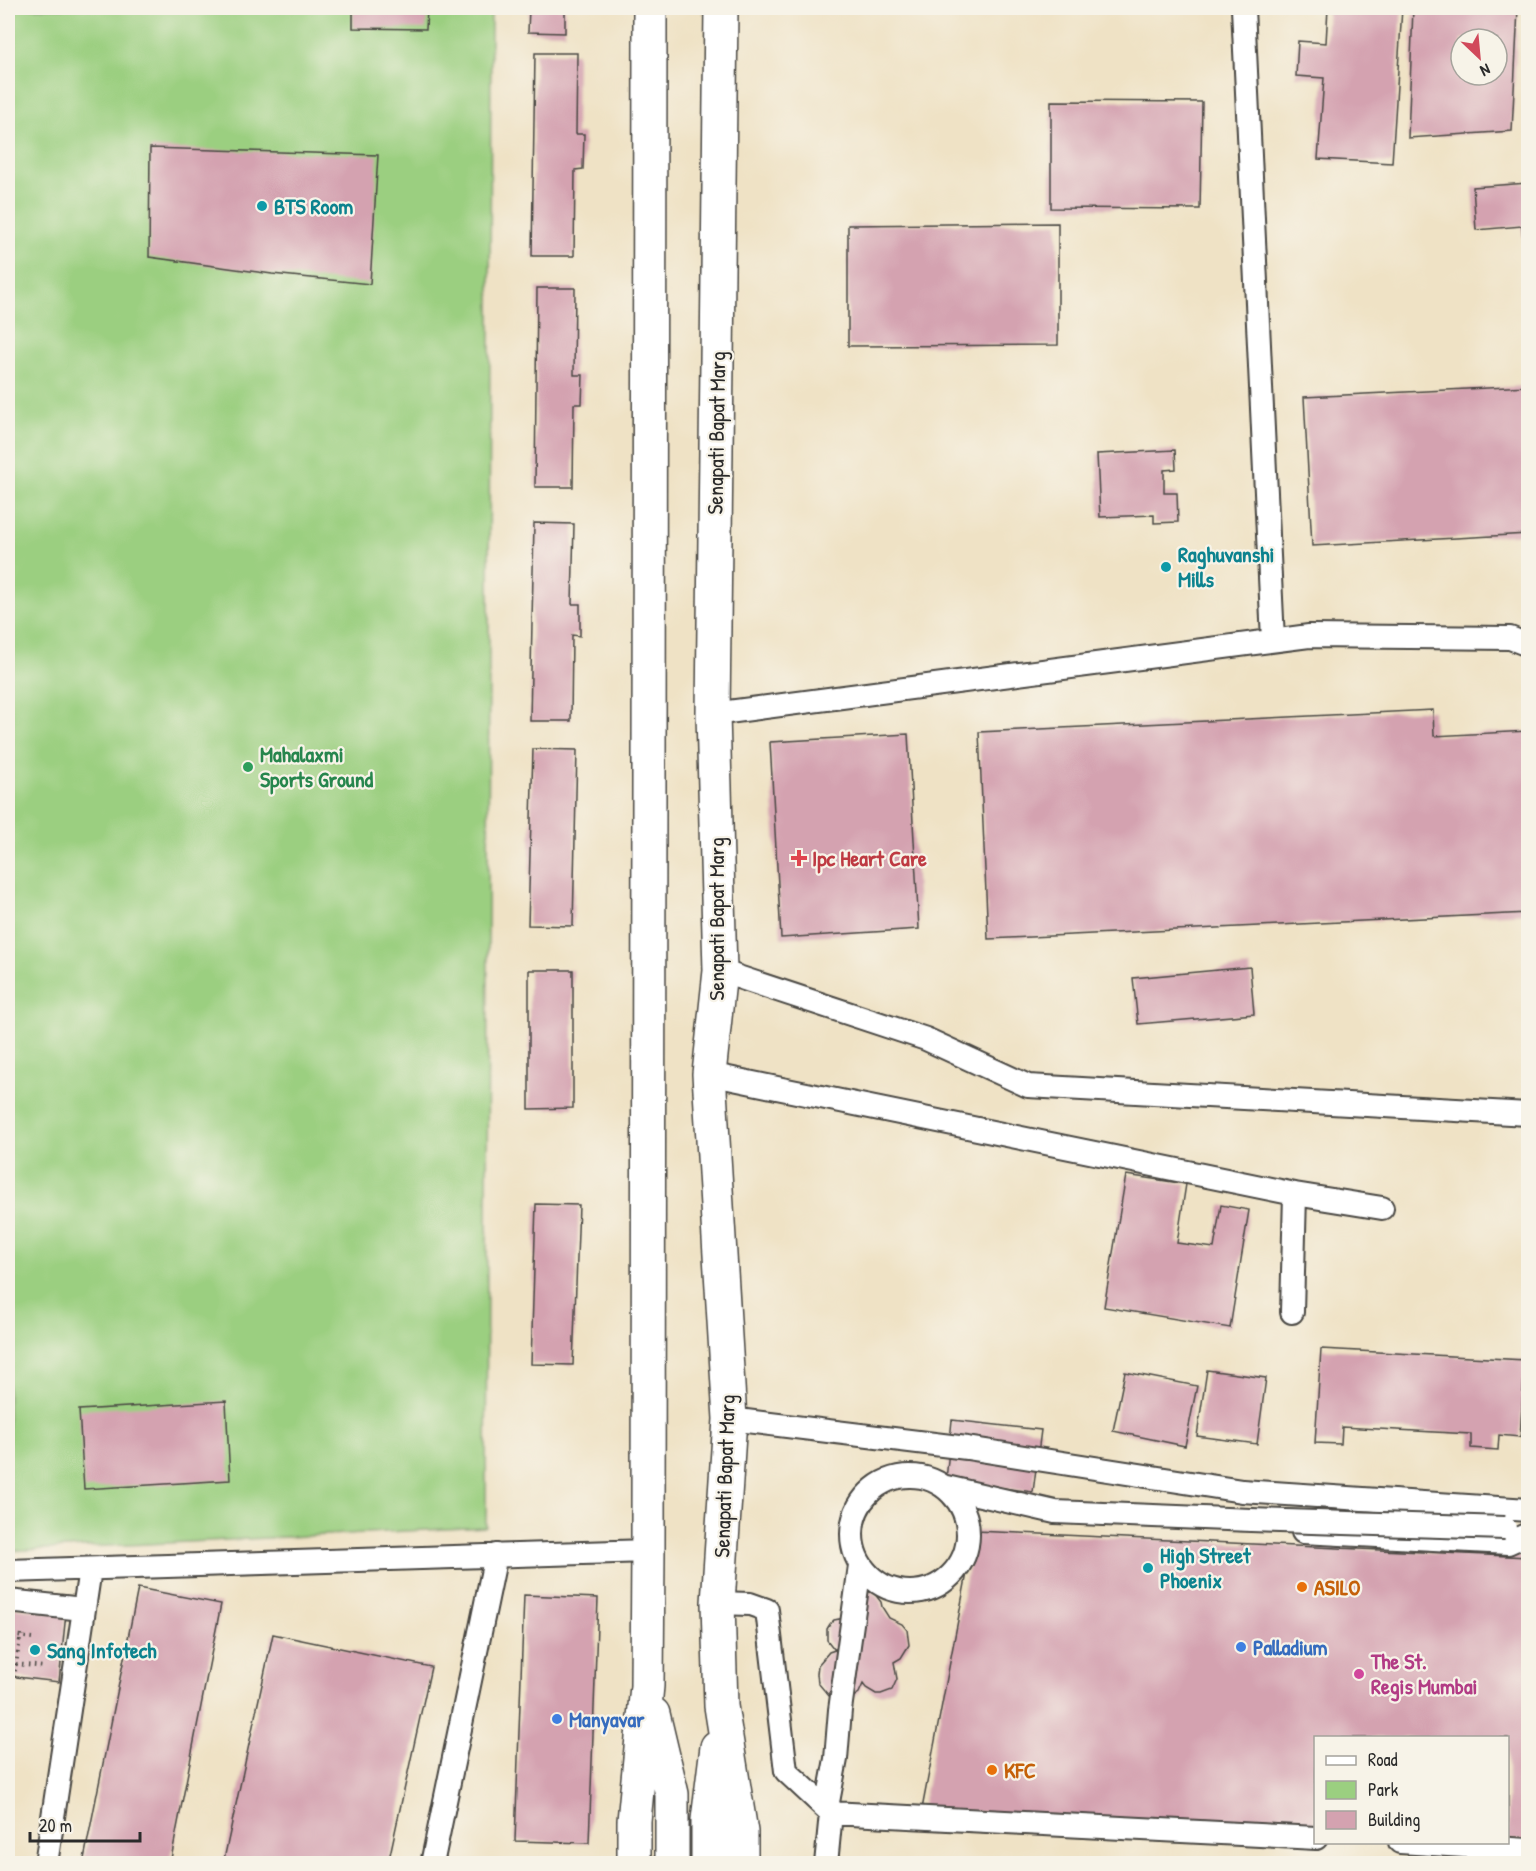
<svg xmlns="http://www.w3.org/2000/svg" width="1536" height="1871" viewBox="0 0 1536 1871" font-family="'Patrick Hand',sans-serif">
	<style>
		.green { fill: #9bcf80; stroke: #637d56; stroke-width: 1.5 }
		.building { fill: #d4a2b0; fill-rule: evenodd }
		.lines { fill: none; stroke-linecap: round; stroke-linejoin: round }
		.lane-casing { stroke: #484642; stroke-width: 26 }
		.primary-casing { stroke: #484642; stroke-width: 36 }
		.path { stroke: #484642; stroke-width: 4; stroke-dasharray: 1.5 4.5; stroke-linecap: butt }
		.lane { stroke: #fff; stroke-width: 22 }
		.primary { stroke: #fff; stroke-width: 33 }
		.lane-bridge-casing { stroke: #484642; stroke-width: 26; stroke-linecap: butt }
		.lane-bridge { stroke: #fff; stroke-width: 22 }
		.culture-dot { fill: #0f9aa8; stroke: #f7f3e8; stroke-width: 2 }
		.leisure-dot { fill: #2e9e5b; stroke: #f7f3e8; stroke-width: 2 }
		.health-dot { fill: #e0444e; stroke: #f7f3e8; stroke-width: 2 }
		.food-dot { fill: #e8710a; stroke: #f7f3e8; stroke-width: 2 }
		.shop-dot { fill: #3f7fe0; stroke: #f7f3e8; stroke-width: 2 }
		.hotel-dot { fill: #d1479c; stroke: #f7f3e8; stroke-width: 2 }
		.labels { text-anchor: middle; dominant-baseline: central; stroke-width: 4.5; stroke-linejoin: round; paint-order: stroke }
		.culture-label { font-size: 22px; font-weight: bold; fill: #0d838f; stroke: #f7f3e8; text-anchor: start }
		.street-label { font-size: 22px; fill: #2b2b2b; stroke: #f7f3e8 }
		.leisure-label { font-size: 22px; font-weight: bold; fill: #27864d; stroke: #f7f3e8; text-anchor: start }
		.health-label { font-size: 22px; font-weight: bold; fill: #be3a42; stroke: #f7f3e8; text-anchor: start }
		.food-label { font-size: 22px; font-weight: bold; fill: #c56008; stroke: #f7f3e8; text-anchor: start }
		.shop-label { font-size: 22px; font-weight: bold; fill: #366cbe; stroke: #f7f3e8; text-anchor: start }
		.hotel-label { font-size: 22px; font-weight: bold; fill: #b23c85; stroke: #f7f3e8; text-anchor: start }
	</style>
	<rect width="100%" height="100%" fill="#f7f3e8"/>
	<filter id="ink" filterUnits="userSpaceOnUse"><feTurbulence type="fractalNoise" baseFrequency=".0167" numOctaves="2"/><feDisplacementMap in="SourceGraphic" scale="12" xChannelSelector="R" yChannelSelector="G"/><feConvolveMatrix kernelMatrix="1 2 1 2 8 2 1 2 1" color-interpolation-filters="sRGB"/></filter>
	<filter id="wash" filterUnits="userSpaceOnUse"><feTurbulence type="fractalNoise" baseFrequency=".008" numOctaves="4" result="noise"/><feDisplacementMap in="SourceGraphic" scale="24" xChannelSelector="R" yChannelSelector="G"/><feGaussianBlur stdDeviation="1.35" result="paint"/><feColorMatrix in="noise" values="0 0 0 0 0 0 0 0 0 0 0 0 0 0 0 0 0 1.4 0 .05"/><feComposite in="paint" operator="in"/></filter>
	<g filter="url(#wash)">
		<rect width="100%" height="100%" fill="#efe2c5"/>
		<path class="green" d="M8,8H491L486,1527L8,1551Z"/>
		<g id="blocks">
			<path class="building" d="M353,8H427L426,29L353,28Z
				M529,8H565V33L528,32Z
				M1328,8H1402L1392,163L1318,159L1324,78L1296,76L1298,41L1326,43Z
				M1413,8H1518L1512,131L1408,138ZM1461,39H1497V75H1461Z
				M535,53H577L576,134H584L583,169L575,170L574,256H532Z
				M1051,101L1202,102L1200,209L1051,208Z
				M150,148L378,155L370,284L272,274L149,257Z
				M1528,183V268H1525L1522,226L1476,230L1473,187Z
				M1058,223V345L848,346V225Z
				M537,288H575L574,375H583L582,404H574L573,487H535Z
				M1528,386V534L1312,546L1304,397Z
				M1175,450L1176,469L1164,470V493H1177L1178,522L1154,523V515L1100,517L1097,454Z
				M534,523L574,524L572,604H580V636L572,635L571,721H530Z
				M1433,710L1434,736L1528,731V913L988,939L979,732Z
				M908,734L919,929L781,938L770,742Z
				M533,749L577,750L573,926L528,925Z
				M1250,967L1254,1014L1138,1024L1133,978Z
				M529,970H573V1108L529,1109Z
				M1126,1175L1186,1184L1177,1243L1214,1248L1221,1205L1249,1210L1230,1328L1104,1307Z
				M536,1204L579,1205L573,1365L531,1364Z
				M1321,1349L1525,1360L1520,1437L1499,1435L1498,1450L1471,1448V1434L1342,1427L1341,1444L1315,1443Z
				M1207,1370L1266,1378L1257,1444L1197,1436Z
				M1125,1372L1197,1386L1185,1446L1113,1431Z
				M226,1401L230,1480L84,1489L79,1410Z
				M952,1420L1041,1430L1033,1492L946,1480Z
				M975,1531L1528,1557V1841L1508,1840V1738H1316V1830L922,1809Z
				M138,1588L221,1604L170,1864H83Z
				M863,1590L874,1593L881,1602L882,1607L889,1618L902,1624L907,1630L909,1645L901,1658L894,1662L897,1679L892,1690L881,1694H876L866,1688L863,1684L859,1693L852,1698L836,1699L829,1696L818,1683L817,1674L818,1665L829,1652L838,1649H834L827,1640V1629L830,1624L834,1620L845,1618Z
				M524,1595L598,1598L589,1843L515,1841Z
				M8,1607L66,1613L59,1682L8,1676Z
				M273,1634L431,1667L388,1864H223Z"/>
		</g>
	</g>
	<g filter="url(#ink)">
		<use href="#blocks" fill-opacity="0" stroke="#484642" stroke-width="1.5"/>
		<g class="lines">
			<defs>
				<path id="lane" d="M1243,8L1273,640
					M713,714L1309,636L1510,638L1528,645
					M720,971L926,1039L1028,1086L1528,1114
					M709,1074L1295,1194L1292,1312
					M1295,1194L1382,1208
					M730,1419L967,1448L1242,1491L1528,1510
					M852 1534a58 58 0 1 1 116 0a58 58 0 1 1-116 0Z
					M946,1487L1055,1512L1251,1520
					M1303,1532L1508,1543L1528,1534
					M8,1571L648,1551
					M8,1601L83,1609
					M718,1603L750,1604L767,1610L786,1771L831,1813L828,1802L836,1759L840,1710L860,1566
					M1400,1842L1528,1850
					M46,1864L90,1569
					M432,1864L496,1555
					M826,1864L831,1813L1316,1838"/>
				<path id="primary" d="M721,8L713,714L720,971L709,1074L730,1419L718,1603L721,1706L741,1832V1864
					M653,1714L672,1794V1864
					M634,1864V1821L647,1686L648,1551L650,8
					M708,1864V1820L717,1747"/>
			</defs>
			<use href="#lane" class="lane-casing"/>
			<use href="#primary" class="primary-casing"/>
			<path class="path" d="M8,1641L16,1636L32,1638
				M16,1664L45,1667
				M14,1677L21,1633"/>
			<use href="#lane" class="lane"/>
			<use href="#primary" class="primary"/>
			<defs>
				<path id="lane-bridge" d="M1251,1520L1505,1528"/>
			</defs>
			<use href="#lane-bridge" class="lane-bridge-casing"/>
			<use href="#lane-bridge" class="lane-bridge"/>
		</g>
	</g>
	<g class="culture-dot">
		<circle cx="262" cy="206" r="6"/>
		<circle cx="1166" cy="567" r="6"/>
		<circle cx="1148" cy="1568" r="6"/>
		<circle cx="35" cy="1650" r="6"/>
	</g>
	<circle class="leisure-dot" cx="248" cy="767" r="6"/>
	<path class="health-dot" d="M796 849h6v6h6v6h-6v6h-6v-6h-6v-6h6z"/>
	<g class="food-dot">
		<circle cx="1302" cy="1587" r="6"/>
		<circle cx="992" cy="1770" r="6"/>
	</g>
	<g class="shop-dot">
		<circle cx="1241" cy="1647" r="6"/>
		<circle cx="557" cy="1719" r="6"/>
	</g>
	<circle class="hotel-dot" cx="1359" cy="1674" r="6"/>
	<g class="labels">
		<g class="culture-label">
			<text x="274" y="206">BTS Room</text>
			<text x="1178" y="554">Raghuvanshi<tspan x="1178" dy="25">Mills</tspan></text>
			<text x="1160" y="1555">High Street<tspan x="1160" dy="25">Phoenix</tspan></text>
			<text x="47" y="1650">Sang Infotech</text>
		</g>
		<g class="street-label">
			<text transform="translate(716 433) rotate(-89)">Senapati Bapat Marg</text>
			<text transform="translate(716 919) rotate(-90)">Senapati Bapat Marg</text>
			<text transform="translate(724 1476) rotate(-88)">Senapati Bapat Marg</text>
		</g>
		<g class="leisure-label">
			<text x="260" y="754">Mahalaxmi<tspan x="260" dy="25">Sports Ground</tspan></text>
		</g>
		<g class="health-label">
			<text x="812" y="858">Ipc Heart Care</text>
		</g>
		<g class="food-label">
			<text x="1314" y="1587">ASILO</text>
			<text x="1004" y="1770">KFC</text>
		</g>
		<g class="shop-label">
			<text x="1253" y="1647">Palladium</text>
			<text x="569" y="1719">Manyavar</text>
		</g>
		<g class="hotel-label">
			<text x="1371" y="1661">The St.<tspan x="1371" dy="25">Regis Mumbai</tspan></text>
		</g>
	</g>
	<rect width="1536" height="1871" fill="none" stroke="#f7f3e8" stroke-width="30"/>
	<rect x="1314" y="1736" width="195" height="108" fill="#f7f3e8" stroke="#a5a39c" stroke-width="1.5"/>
	<rect x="1326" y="1756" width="30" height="9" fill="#ffffff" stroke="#a5a39c" stroke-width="1.5"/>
	<text x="1368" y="1766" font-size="18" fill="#2b2b2b">Road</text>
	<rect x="1326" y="1781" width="30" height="18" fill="#9bcf80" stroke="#a5a39c" stroke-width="1.5"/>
	<text x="1368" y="1796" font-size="18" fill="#2b2b2b">Park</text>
	<rect x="1326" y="1811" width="30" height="18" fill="#d4a2b0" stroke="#a5a39c" stroke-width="1.5"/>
	<text x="1368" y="1826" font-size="18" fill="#2b2b2b">Building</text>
	<g transform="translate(1479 57) rotate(154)"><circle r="28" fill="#f7f3e8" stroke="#a5a39c" stroke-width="1.5"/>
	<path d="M0-4.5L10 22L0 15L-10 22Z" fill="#d1495b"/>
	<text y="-9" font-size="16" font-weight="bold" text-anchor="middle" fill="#2b2b2b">N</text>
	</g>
	<path d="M30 1832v9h110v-9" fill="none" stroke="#2b2b2b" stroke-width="3"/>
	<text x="39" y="1832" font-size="18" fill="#2b2b2b" stroke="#f7f3e8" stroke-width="4.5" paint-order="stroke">20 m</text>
</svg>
